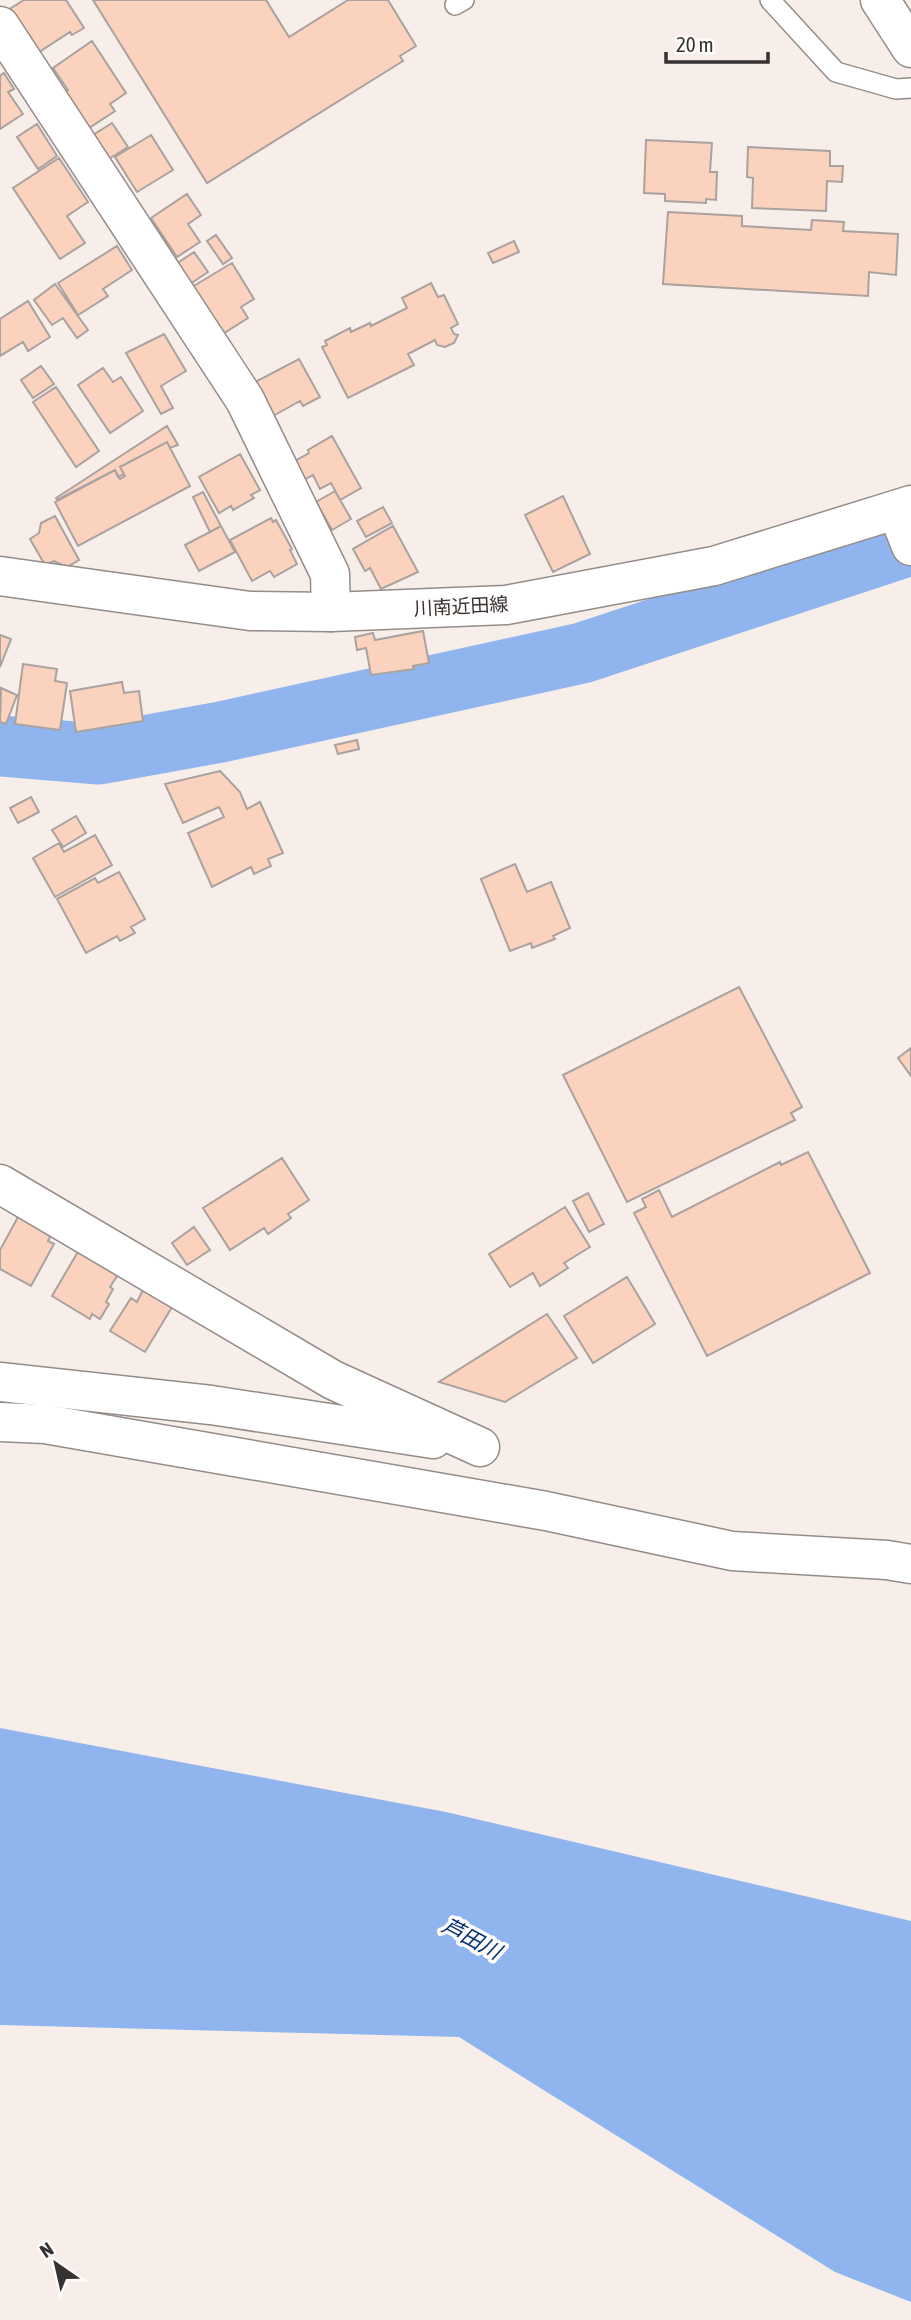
<svg xmlns="http://www.w3.org/2000/svg" width="911" height="2320" viewBox="0 0 911 2320" font-family="'Asap Condensed','Noto Sans JP',sans-serif">
	<style>
		.water { fill: #90b5ee }
		.lines { fill: none; stroke-linecap: round; stroke-linejoin: round }
		.river { stroke: #90b5ee; stroke-width: 61 }
		.building { fill: #fbd2bd; stroke: #aaa29e; stroke-width: 2 }
		.service-casing { stroke: #948c88; stroke-width: 22 }
		.minor-casing { stroke: #948c88; stroke-width: 41 }
		.tertiary-casing { stroke: #948c88; stroke-width: 41 }
		.secondary-casing { stroke: #948c88; stroke-width: 41 }
		.service { stroke: #fff; stroke-width: 19 }
		.minor { stroke: #fff; stroke-width: 38 }
		.tertiary { stroke: #fff; stroke-width: 38 }
		.secondary { stroke: #fff; stroke-width: 38 }
		.labels { text-anchor: middle; dominant-baseline: central; stroke-width: 7; stroke-linejoin: round; paint-order: stroke }
		.street-label { font-size: 19px; fill: #363231; stroke: #fffdfc }
		.water-label { font-size: 21px; font-style: italic; fill: #033273; stroke: #fffdfc }
	</style>
	<rect width="100%" height="100%" fill="#f7eeea"/>
	<path class="water" d="M0,1728L446,1812L911,1921V2302L835,2272L459,2037L0,2025Z"/>
	<g class="lines">
		<path class="river" d="M0,746L99,754L221,732L582,653L911,545"/>
	</g>
	<path class="building" d="M24,0H66L84,28L72,35L70,32L36,54L8,10Z
		M93,0H266L289,37L348,0H388L416,46L400,56L403,61L207,183Z
		M92,41L126,93L110,104L115,111L89,128L65,92L68,90L53,68Z
		M4,73L14,89L8,92L23,114L0,129V76Z
		M112,123L128,147L104,162L88,138Z
		M37,124L57,156L38,169L17,137Z
		M151,135L173,170L137,192L115,157Z
		M646,140L712,143L710,172H717L716,200L706,199V203L665,201V194L644,193Z
		M748,147L830,151V166H843L842,182L827,181L826,211L752,208L753,178L747,177Z
		M59,158L88,202L67,216L85,243L60,259L13,188Z
		M187,194L201,215L188,224L200,242L177,257L151,218Z
		M668,212L742,216V226L811,230L812,220L844,222L843,231L898,234L896,275L869,272L868,296L663,284Z
		M216,235L232,258L223,264L207,241Z
		M514,241L519,252L493,263L488,253Z
		M117,246L132,270L103,289L108,296L78,315L58,283Z
		M194,252L208,272L187,286L173,266Z
		M232,263L254,299L241,307L248,318L221,335L192,287Z
		M431,283L438,297L444,295L458,324L451,328L454,334L458,335L454,343L445,347L437,345L435,340L408,354L414,365L348,398L322,347L327,345L325,341L350,328L351,332L370,323L371,326L407,308L402,298Z
		M55,284L88,330L77,338L63,318L52,325L34,300Z
		M28,301L50,337L28,351L23,342L0,356V319Z
		M164,334L186,371L161,386L173,408L161,414L126,353Z
		M299,359L320,397L303,406L300,401L273,416L255,382Z
		M41,366L54,384L33,398L21,380Z
		M103,368L113,382L121,377L143,411L110,433L78,385Z
		M56,387L99,451L76,467L33,402Z
		M167,426L178,445L170,448L167,442L120,467L124,474L118,477L115,470L57,500L56,498Z
		M332,436L361,488L340,500L331,483L320,489L313,475L304,480L293,462L309,453L308,450Z
		M167,442L190,486L78,546L55,502L115,470L120,479L125,476L120,467Z
		M240,454L260,490L251,495L254,498L233,510L231,506L219,513L199,477Z
		M335,491L351,519L332,530L316,502Z
		M203,492L221,526L210,532L193,497Z
		M563,496L590,554L553,572L525,515Z
		M383,507L392,523L366,537L357,521Z
		M55,516L79,560L67,567L54,561L45,565L30,539L39,533L41,523Z
		M271,518L273,522L276,520L292,549L290,550L297,564L274,577L270,571L252,581L230,540Z
		M221,526L235,552L199,571L185,545Z
		M393,526L418,572L381,589L370,568L365,571L353,549Z
		M423,631L429,663L413,666L414,669L371,675L366,648L357,650L355,637L373,633L375,640Z
		M0,635L11,639L0,667Z
		M23,664L57,669L55,681L67,683L60,730L15,724Z
		M122,682L124,693L139,691L143,721L76,732L70,691Z
		M1,688L17,695L6,724L0,722Z
		M357,740L359,749L338,754L335,745Z
		M220,771L240,792L247,809L260,802L283,853L268,859L271,866L254,874L251,867L212,887L188,833L224,817L219,807L183,823L165,784Z
		M31,797L39,812L18,823L10,808Z
		M76,816L86,833L63,847L52,830Z
		M95,835L112,865L55,897L33,858L59,843L64,852Z
		M515,864L527,892L551,882L570,928L553,936L555,939L532,948L531,943L510,951L481,879Z
		M119,872L145,919L131,927L135,933L120,941L117,936L86,953L57,899L95,878L98,883Z
		M739,987L802,1107L791,1113L795,1120L627,1202L563,1075Z
		M911,1048V1076L898,1058Z
		M808,1152L870,1273L707,1356L634,1213L646,1207L642,1199L659,1190L672,1217L780,1162L781,1165Z
		M282,1158L309,1200L288,1214L291,1218L268,1234L264,1228L230,1250L203,1208Z
		M588,1193L604,1224L589,1232L573,1201Z
		M565,1207L590,1247L564,1263L568,1268L540,1286L533,1273L510,1287L489,1254Z
		M18,1217L54,1229L48,1241L54,1244L31,1286L0,1269V1250Z
		M194,1227L210,1250L187,1265L172,1243Z
		M79,1250L119,1273L110,1287L113,1289L106,1302L109,1304L100,1319L92,1314L90,1319L52,1296Z
		M627,1277L655,1324L593,1363L564,1316Z
		M143,1290L172,1307L145,1352L110,1331L131,1298L137,1302Z
		M547,1314L577,1358L505,1402L439,1382Z"/>
	<g class="lines">
		<defs>
			<path id="service" d="M770,0L836,72L896,89L911,88
				M455,5L464,0"/>
			<path id="minor" d="M880,0L911,48
				M0,26L245,400L330,574L331,612
				M897,510L911,546
				M0,1184L333,1380L480,1447
				M0,1382L211,1405L433,1439"/>
			<path id="tertiary" d="M0,1422L45,1424L546,1511L732,1551L887,1560L911,1564"/>
			<path id="secondary" d="M0,576L250,611L331,612L506,605L714,566L911,505"/>
		</defs>
		<use href="#service" class="service-casing"/>
		<use href="#minor" class="minor-casing"/>
		<use href="#tertiary" class="tertiary-casing"/>
		<use href="#secondary" class="secondary-casing"/>
		<use href="#service" class="service"/>
		<use href="#minor" class="minor"/>
		<use href="#tertiary" class="tertiary"/>
		<use href="#secondary" class="secondary"/>
	</g>
	<g class="labels">
		<g class="street-label">
			<text transform="translate(461 606) rotate(-3)">川南近田線</text>
		</g>
		<g class="water-label">
			<text transform="translate(472 1938) rotate(28)">芦田川</text>
		</g>
	</g>
	<g transform="translate(56 2264) rotate(326)" stroke="#fffdfc" stroke-width="5" paint-order="stroke">
	<path d="M0-5L12 26L0 18L-12 26Z" fill="#363231"/>
	<text y="-10" font-size="19" font-weight="bold" text-anchor="middle" fill="#363231">N</text>
	</g>
	<path d="M666 52v10h102v-10" fill="none" stroke="#363231" stroke-width="3.5"/>
	<text x="676" y="52" font-size="21" fill="#363231" stroke="#fffdfc" stroke-width="5" paint-order="stroke">20 m</text>
</svg>
